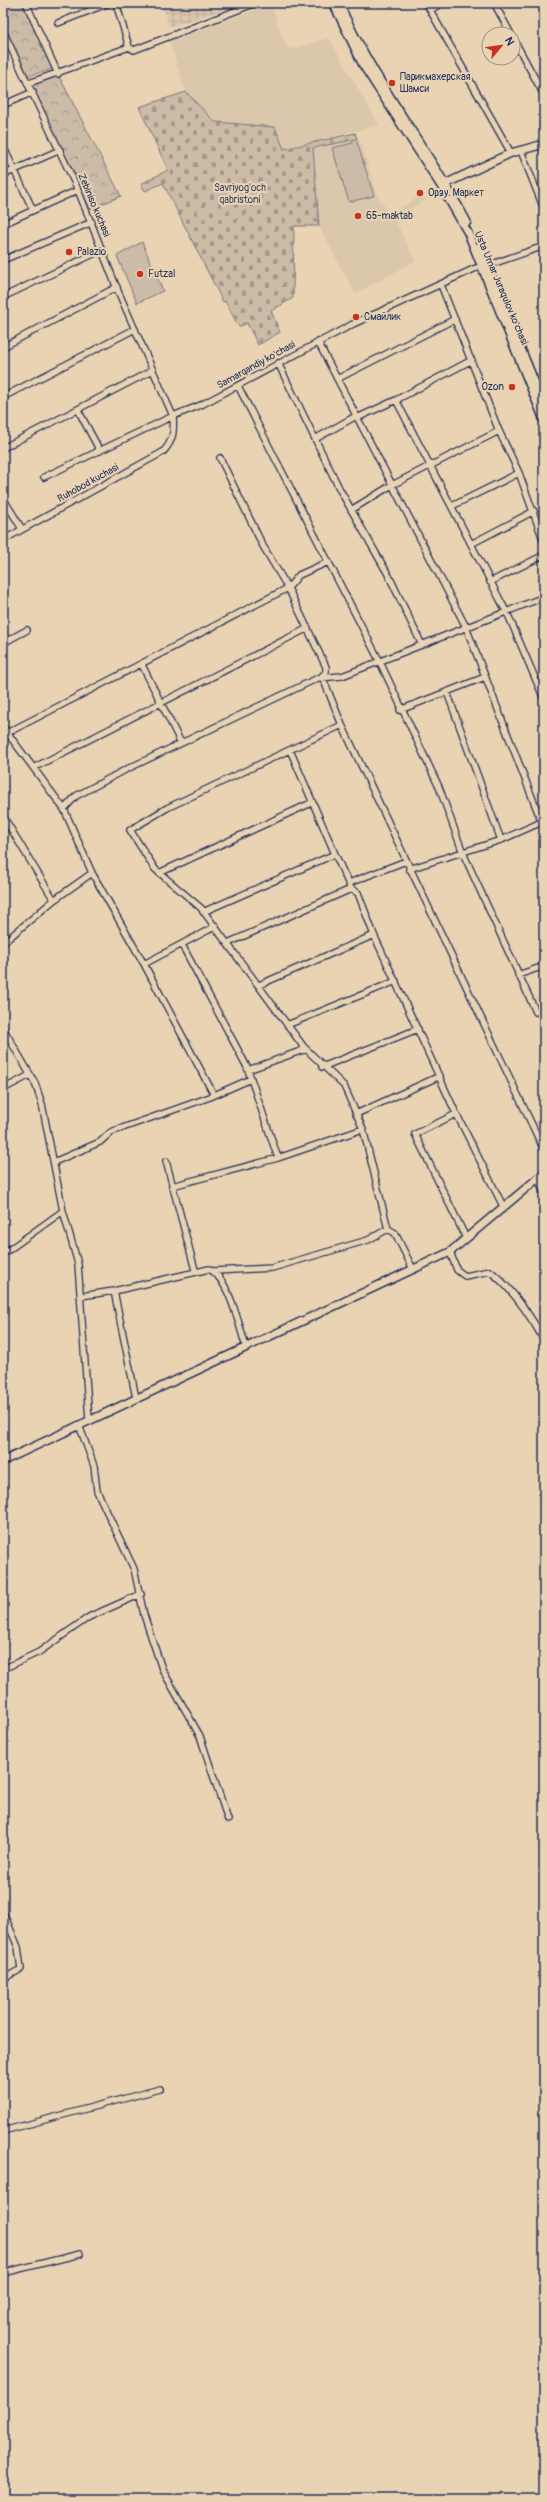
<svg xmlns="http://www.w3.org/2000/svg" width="547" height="2502" viewBox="0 0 547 2502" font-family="Pangolin,sans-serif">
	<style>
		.built { fill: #dbc7ac }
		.industrial { fill: url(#industrial-grid) }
		.cemetery { fill: url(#cemetery-stones); stroke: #747582 }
		.park { fill: url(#park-crowns); stroke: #747582 }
		.pitch { fill: #ccbba6; stroke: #747582 }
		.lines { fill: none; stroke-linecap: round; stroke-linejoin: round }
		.minor-casing { stroke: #1b2f5e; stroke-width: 8 }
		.major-casing { stroke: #1b2f5e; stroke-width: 10 }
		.minor { stroke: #ead3b2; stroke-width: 5.5 }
		.major { stroke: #ead3b2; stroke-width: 7 }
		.poi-dot { fill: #c8321e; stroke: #ead3b2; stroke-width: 1.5 }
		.labels { text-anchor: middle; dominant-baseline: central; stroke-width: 4; stroke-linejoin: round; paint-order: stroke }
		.poi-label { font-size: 10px; fill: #1b2f5e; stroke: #ead3b2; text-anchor: start }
		.park-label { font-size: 10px; fill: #364469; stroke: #ead3b2 }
		.street-label { font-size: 10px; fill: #1b2f5e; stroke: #ead3b2 }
	</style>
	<defs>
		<pattern id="industrial-grid" width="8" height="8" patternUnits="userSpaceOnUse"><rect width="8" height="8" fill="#dbc7ac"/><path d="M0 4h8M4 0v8" fill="none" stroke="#bbab96"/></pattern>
		<pattern id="cemetery-stones" width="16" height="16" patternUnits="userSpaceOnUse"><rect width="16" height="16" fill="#ccbba6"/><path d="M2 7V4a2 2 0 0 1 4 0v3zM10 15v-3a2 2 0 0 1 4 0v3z" fill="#a5988a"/></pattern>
		<pattern id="park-crowns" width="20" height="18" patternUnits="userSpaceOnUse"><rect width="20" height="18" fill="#ccbba6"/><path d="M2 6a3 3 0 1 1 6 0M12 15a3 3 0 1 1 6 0" fill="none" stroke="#a5988a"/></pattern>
	</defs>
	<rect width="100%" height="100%" fill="#ead3b2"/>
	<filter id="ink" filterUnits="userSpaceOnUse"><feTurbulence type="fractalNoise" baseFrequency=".025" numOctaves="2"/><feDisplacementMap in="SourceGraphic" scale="8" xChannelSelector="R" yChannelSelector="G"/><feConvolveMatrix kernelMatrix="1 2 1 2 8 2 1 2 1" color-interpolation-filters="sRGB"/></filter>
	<g filter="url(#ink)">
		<path class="built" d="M271,4L285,44L291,49L329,38L379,125L284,149L275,127L215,122L186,92L169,41Z
			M359,138L378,197L390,214L419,197L428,199L394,218L415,261L355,294L319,226L313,148Z"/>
		<path class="industrial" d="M162,3H245L169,27Z"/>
		<path class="cemetery" d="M186,92L215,122L275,127L284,149L355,133L357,139L313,148L319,226H294L293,298L271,311L280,332L258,345L247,323L239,327L225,301L223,302L163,183L145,191L141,184L168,170L139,107Z"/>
		<path class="park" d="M3,3H22L53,69L28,76L3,24Z
			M59,76L121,196L90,209L32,85Z"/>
		<path class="pitch" d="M357,142L374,196L349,202L332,148Z
			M142,242L163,291L137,303L117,256Z"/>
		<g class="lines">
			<defs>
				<path id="minor" d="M26,3L58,74
					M116,3L129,47
					M426,3L511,153
					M494,3L511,34
					M430,10L442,3
					M58,23L109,3
					M3,31L78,190L118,291L173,416C174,431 174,440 163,452L3,540
					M513,38L544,95
					M129,47L134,50L256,3
					M29,83L129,47
					M3,105L33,92
					M3,146L33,210
					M521,151L544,209
					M3,175L60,150
					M3,224L78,190
					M3,260L92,222
					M495,263L544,246
					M441,285L499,431L519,473L544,542
					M3,297L102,250
					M318,342L466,627L544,828
					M3,347L117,287
					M278,363L340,490L389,576L422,645
					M337,379L455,319
					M238,386L380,662L439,787L463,853L536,1012
					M3,397L135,329
					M396,400L509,617L544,699
					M78,410L100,451
					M357,418L396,400L472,360
					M315,439L356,416
					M3,448L153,370
					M220,458L263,546L288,588L326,667V672L322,676L342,725L544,1150
					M44,477L173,416L201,405L353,324L476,268
					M3,498L22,529
					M452,506L519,473
					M351,510L392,485L499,431
					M471,544L534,511
					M490,582L544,555
					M3,643L27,630
					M142,665L181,743
					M447,692L501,840
					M400,710L485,677
					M342,725L167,808L130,830L155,869L201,908L303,1046L344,1086L363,1129L388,1229L395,1233L413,1269
					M3,727L64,809L92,873L144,964L214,1095
					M3,735L288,588L299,575L328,562
					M290,750L335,854L351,889L358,893L374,935L454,1109L503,1206
					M35,767L308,628
					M64,809L76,796L127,769L318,678L342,676L544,597
					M3,816L54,900
					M409,869L501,840L544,821
					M159,873L311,803
					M349,883L406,861
					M203,912L335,854
					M3,943L54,900L92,873
					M228,943L351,889
					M182,945L247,1067L278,1158
					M144,964L216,926
					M518,975L544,966
					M259,985L374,935
					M287,1025L396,981
					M3,1028L35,1083L42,1104L63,1211
					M322,1067L418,1029
					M248,1070L306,1049
					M3,1089L30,1075
					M356,1114L440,1076
					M456,1114L415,1134L466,1238
					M166,1161L195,1270
					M54,1162L100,1142L111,1132L210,1097L251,1079
					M538,1178L544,1193
					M172,1186L278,1158L363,1129
					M450,1252L457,1270L465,1276L490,1271C513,1289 530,1315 544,1340
					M3,1254L63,1211L78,1264L89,1420
					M214,1271L272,1268L368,1240L388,1229
					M114,1291L136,1398
					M81,1296L114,1291L209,1269C229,1278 239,1326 246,1347
					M79,1425L94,1466L97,1491L134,1569L144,1615L162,1669L200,1736L228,1820
					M3,1669L39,1652L89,1617L141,1594
					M3,1912L18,1947L21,1969L3,1979
					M3,2131L160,2089
					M3,2273L80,2254"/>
				<path id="major" d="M333,3L363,65L441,186L468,233L544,420
					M339,3C373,81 427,147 467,222
					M443,185L511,153L544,144
					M479,246L544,405
					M3,1461L450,1252L544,1173"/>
			</defs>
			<use href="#minor" class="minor-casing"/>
			<use href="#major" class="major-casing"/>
			<use href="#minor" class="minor"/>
			<use href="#major" class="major"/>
		</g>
	</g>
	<g class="poi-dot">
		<circle cx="392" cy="83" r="4"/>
		<circle cx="420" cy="193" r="4"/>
		<circle cx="358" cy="216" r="4"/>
		<circle cx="69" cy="252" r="4"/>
		<circle cx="140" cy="274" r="4"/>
		<circle cx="356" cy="317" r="4"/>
		<circle cx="512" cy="387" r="4"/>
	</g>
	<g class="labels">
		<g class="poi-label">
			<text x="400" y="77">Парикмахерская<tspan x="400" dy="12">Шамси</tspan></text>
			<text x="428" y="193">Орзу. Маркет</text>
			<text x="366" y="216">65-maktab</text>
			<text x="77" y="252">Palazio</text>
			<text x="148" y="274">Futzal</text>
			<text x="364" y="317">Смайлик</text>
			<text x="504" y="387" text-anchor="end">Ozon</text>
		</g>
		<g class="park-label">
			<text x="240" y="188">Savriyog'och<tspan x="240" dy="12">qabristoni</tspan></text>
		</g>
		<g class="street-label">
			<text transform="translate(94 205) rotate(67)">Zebiniso kuchasi</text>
			<text transform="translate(501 288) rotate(67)">Usta Umar Juraqulov ko'chasi</text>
			<text transform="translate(256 365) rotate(-29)">Samarqandiy ko'chasi</text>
			<text transform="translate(88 483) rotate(-29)">Ruhobod kuchasi</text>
		</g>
	</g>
	<rect width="547" height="2502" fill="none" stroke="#ead3b2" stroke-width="16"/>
	<rect x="8" y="8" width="531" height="2486" fill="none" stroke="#1b2f5e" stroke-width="1.5" filter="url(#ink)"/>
	<g transform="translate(501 46) rotate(61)"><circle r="19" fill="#ead3b2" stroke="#979190"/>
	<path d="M0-3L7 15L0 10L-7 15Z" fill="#c8321e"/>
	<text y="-6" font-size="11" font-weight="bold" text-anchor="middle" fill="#1b2f5e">N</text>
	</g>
</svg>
